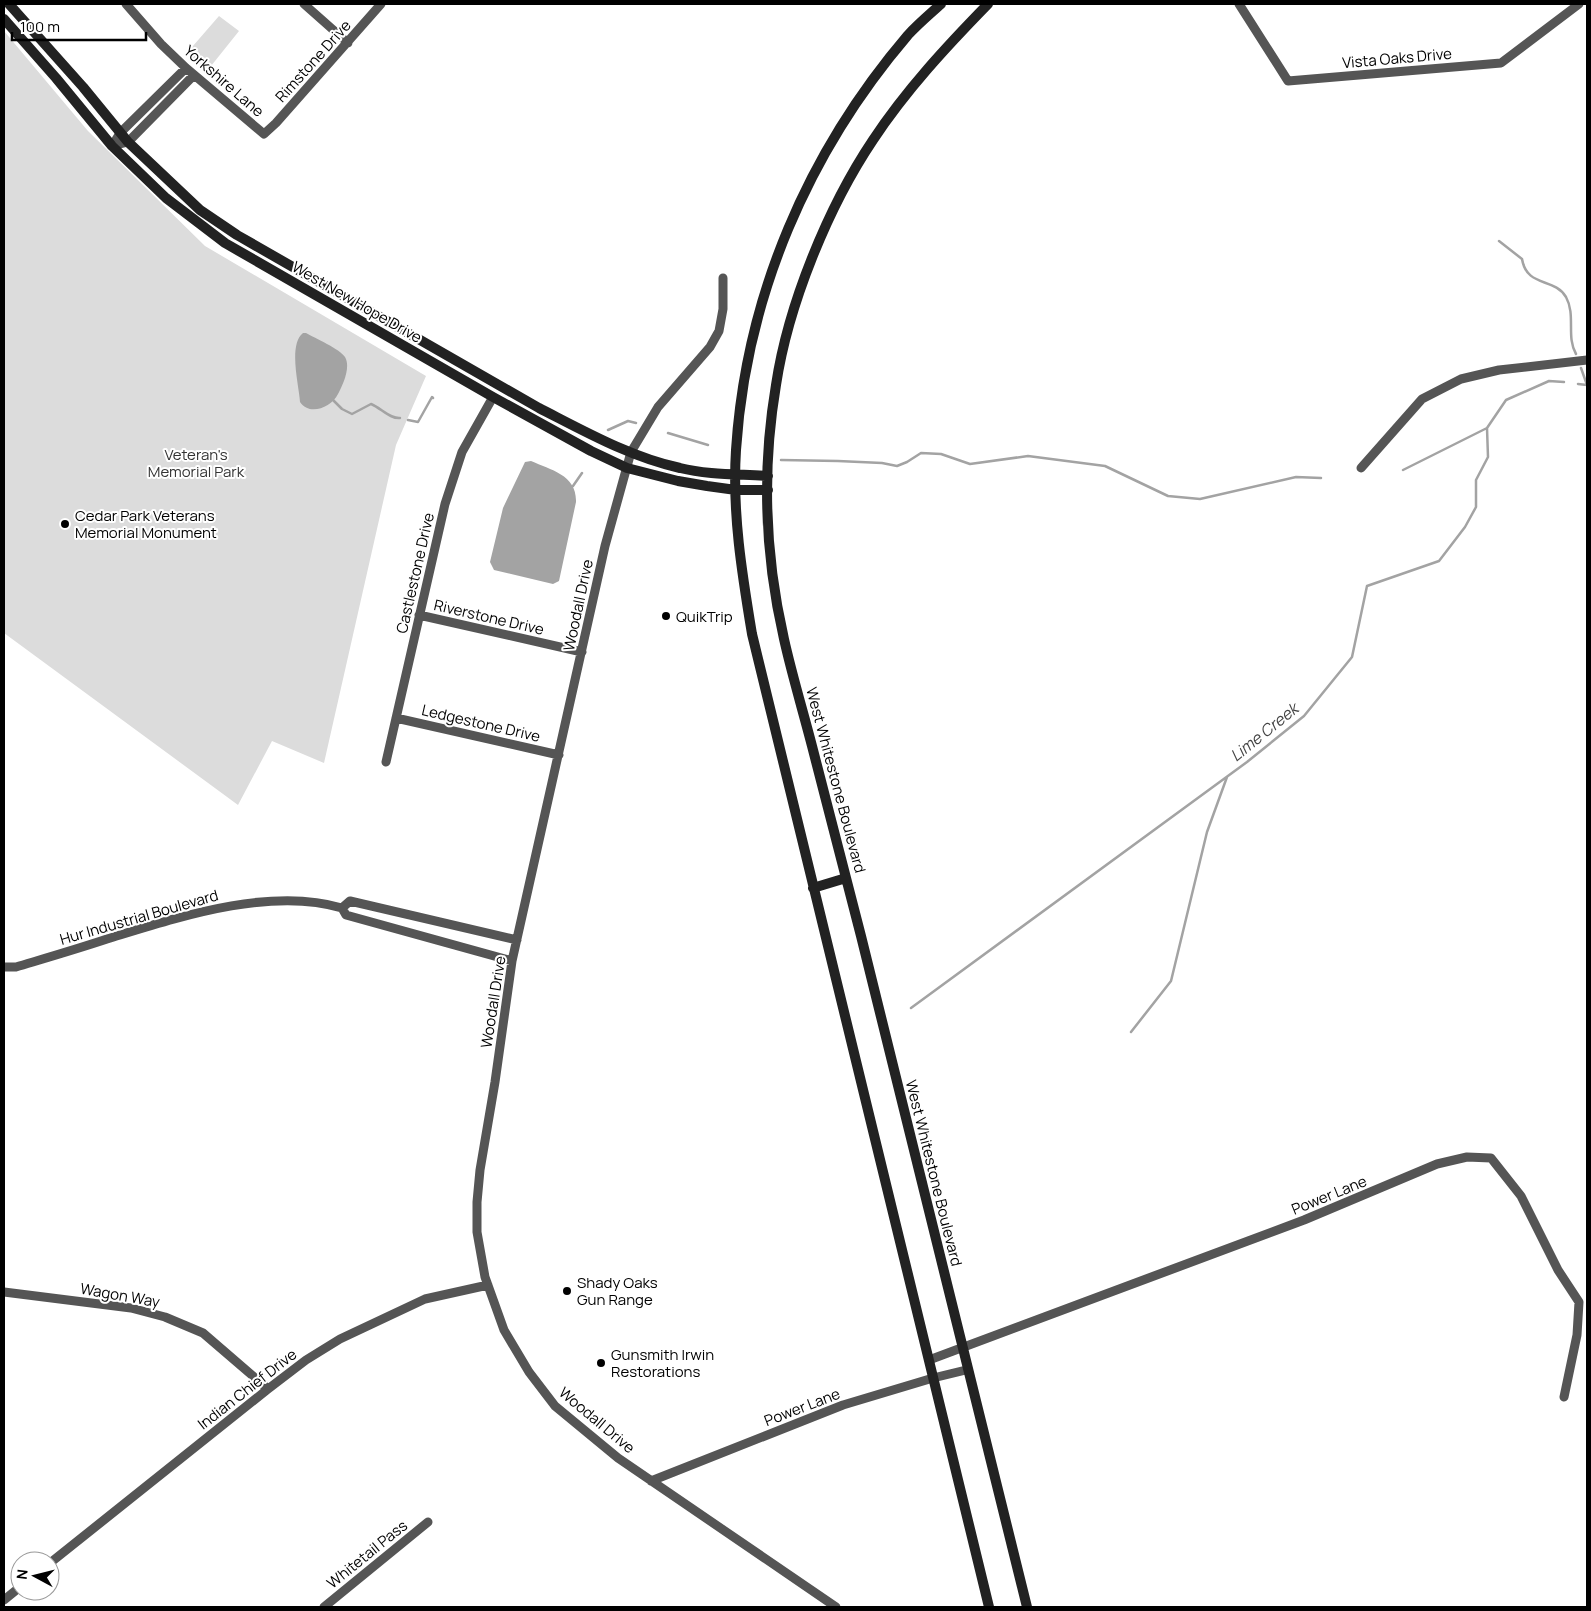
<svg xmlns="http://www.w3.org/2000/svg" width="1591" height="1611" viewBox="0 0 1591 1611" font-family="Manrope,sans-serif">
	<style>
		.green { fill: #dcdcdc }
		.water { fill: #a3a3a3 }
		.lines { fill: none; stroke-linecap: round; stroke-linejoin: round }
		.stream { stroke: #a3a3a3; stroke-width: 2.5 }
		.minor { stroke: #555; stroke-width: 9 }
		.secondary { stroke: #222; stroke-width: 10 }
		.poi-dot { fill: #000; stroke: #fff; stroke-width: 2 }
		.labels { text-anchor: middle; dominant-baseline: central; stroke-width: 4; stroke-linejoin: round; paint-order: stroke }
		.street-label { font-size: 15px; fill: #000; stroke: #fff }
		.park-label { font-size: 15px; fill: #333; stroke: #fff }
		.poi-label { font-size: 15px; fill: #000; stroke: #fff; text-anchor: start }
		.water-label { font-size: 16px; font-style: italic; fill: #444; stroke: #fff }
	</style>
	<rect width="100%" height="100%" fill="#fff"/>
	<path class="green" d="M219,16L239,31L207,71L186,54Z
		M4,31L88,131L205,246L426,376L396,445L324,763L272,741L238,805L4,633Z"/>
	<path class="water" d="M303,333H306C315,338 340,349 345,357C351,367 343,385 338,394C331,408 309,416 300,402C299,385 288,345 303,333Z
		M531,461C551,470 577,475 576,502L559,581L553,584L494,570L490,562L503,508L525,462Z"/>
	<g class="lines">
		<path class="stream" d="M1499,241L1522,259C1527,288 1554,277 1566,297C1576,315 1566,337 1576,354
			M1581,368L1587,385
			M1578,384L1587,385
			M333,400L342,409L352,414L371,404C381,408 390,419 400,418
			M408,420L418,422L432,397L433,398
			M608,430L628,421L636,423
			M668,433L708,445
			M781,460L838,461L882,463L897,466L907,462L921,453L941,454L970,464L1028,456L1105,466L1168,496L1200,499L1296,477L1321,478
			M1403,470L1487,428
			M573,486L582,473
			M911,1008L1247,762L1304,716L1352,657L1367,586L1439,561L1465,527L1476,507V480L1488,457L1487,428L1506,400L1549,381L1564,382
			M1131,1032L1171,981L1207,832L1227,777"/>
		<path class="minor" d="M126,4L161,44L186,68L264,134L276,123L381,4
			M304,4L348,43
			M1239,4L1288,81L1501,63L1579,4
			M112,146L128,142L194,75
			M112,146L120,133L186,68
			M723,278V309L719,331L710,347L658,407L631,452L605,546L512,961L495,1082L480,1170L477,1202V1232L485,1277L504,1330L529,1372L555,1406L618,1458L836,1607
			M1361,468L1422,399L1461,379L1499,370L1587,360
			M419,615L582,652
			M396,718L559,755
			M386,762L445,504L462,452L493,397
			M342,908L350,901L517,940
			M4,967H16C46,958 77,949 107,939C176,918 270,886 342,908L346,915L512,961
			M4,1292L131,1308L165,1317L203,1333L268,1389
			M929,1360L1304,1220L1437,1164L1467,1157L1491,1158L1521,1196L1558,1270L1579,1302L1577,1335L1564,1397
			M651,1481L843,1405L933,1378L966,1370
			M50,1563L268,1389L306,1360L340,1339L425,1299L488,1285
			M4,1600L20,1587
			M324,1607L428,1522"/>
		<path class="secondary" d="M9,4L83,87L128,142L200,210L237,235L539,408C584,431 630,457 680,468C708,475 739,474 768,476
			M941,4C930,14 918,24 908,35C808,152 746,296 736,450C732,512 742,574 752,634L989,1607
			M988,4C947,46 906,90 873,140C828,207 788,305 776,385C762,468 765,556 784,639C792,675 803,711 812,746C828,810 845,873 861,936C916,1160 970,1384 1027,1607
			M4,19L56,78L112,146L166,198L225,243L493,397L591,451L627,468L678,481L707,486L736,490H768
			M813,888L846,878"/>
	</g>
	<g class="poi-dot">
		<circle cx="65" cy="524" r="5"/>
		<circle cx="666" cy="616" r="5"/>
		<circle cx="567" cy="1291" r="5"/>
		<circle cx="601" cy="1363" r="5"/>
	</g>
	<g class="labels">
		<g class="street-label">
			<text transform="translate(1397 58) rotate(-5)">Vista Oaks Drive</text>
			<text transform="translate(313 61) rotate(-48)">Rimstone Drive</text>
			<text transform="translate(224 81) rotate(41)">Yorkshire Lane</text>
			<text transform="translate(357 302) rotate(30)">West New Hope Drive</text>
			<text transform="translate(415 573) rotate(-77)">Castlestone Drive</text>
			<text transform="translate(578 605) rotate(-78)">Woodall Drive</text>
			<text transform="translate(489 617) rotate(13)">Riverstone Drive</text>
			<text transform="translate(481 723) rotate(13)">Ledgestone Drive</text>
			<text transform="translate(836 780) rotate(75)">West Whitestone Boulevard</text>
			<text transform="translate(139 917) rotate(-16)">Hur Industrial Boulevard</text>
			<text transform="translate(493 1002) rotate(-81)">Woodall Drive</text>
			<text transform="translate(934 1173) rotate(76)">West Whitestone Boulevard</text>
			<text transform="translate(1329 1195) rotate(-22)">Power Lane</text>
			<text transform="translate(120 1295) rotate(10)">Wagon Way</text>
			<text transform="translate(247 1389) rotate(-38)">Indian Chief Drive</text>
			<text transform="translate(802 1407) rotate(-21)">Power Lane</text>
			<text transform="translate(597 1420) rotate(40)">Woodall Drive</text>
			<text transform="translate(367 1554) rotate(-39)">Whitetail Pass</text>
		</g>
		<g class="park-label">
			<text x="196" y="454">Veteran's<tspan x="196" dy="17">Memorial Park</tspan></text>
		</g>
		<g class="poi-label">
			<text x="75" y="515">Cedar Park Veterans<tspan x="75" dy="17">Memorial Monument</tspan></text>
			<text x="676" y="616">QuikTrip</text>
			<text x="577" y="1282">Shady Oaks<tspan x="577" dy="17">Gun Range</tspan></text>
			<text x="611" y="1354">Gunsmith Irwin<tspan x="611" dy="17">Restorations</tspan></text>
		</g>
		<g class="water-label">
			<text transform="translate(1264 732) rotate(-39)">Lime Creek</text>
		</g>
	</g>
	<rect width="1591" height="1611" fill="none" stroke="#000000" stroke-width="10"/>
	<g transform="translate(35 1576) rotate(277)"><circle r="24" fill="#ffffff" stroke="#999999"/>
	<path d="M0-4L9 19L0 12L-9 19Z" fill="#000000"/>
	<text y="-8" font-size="14" font-weight="bold" text-anchor="middle" fill="#000000">N</text>
	</g>
	<path d="M12 32v8h134v-8" fill="none" stroke="#000000" stroke-width="2.5"/>
	<text x="20" y="32" font-size="15" fill="#000000" stroke="#ffffff" stroke-width="4" paint-order="stroke">100 m</text>
</svg>
